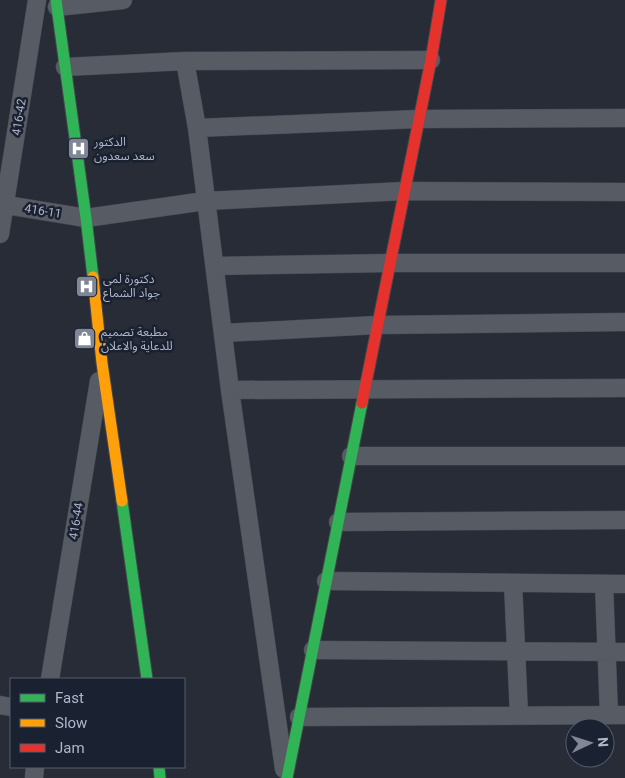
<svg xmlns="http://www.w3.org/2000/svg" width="625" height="778" viewBox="0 0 625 778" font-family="Roboto,'Noto Sans Arabic',sans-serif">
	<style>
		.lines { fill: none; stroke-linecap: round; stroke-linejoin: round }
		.street-casing { stroke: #43474f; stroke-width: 19 }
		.fast-casing { stroke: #43474f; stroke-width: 13 }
		.slow-casing { stroke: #43474f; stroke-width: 13 }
		.jam-casing { stroke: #43474f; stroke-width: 13 }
		.street { stroke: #575b64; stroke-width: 18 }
		.fast { stroke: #30b455; stroke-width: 11 }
		.slow { stroke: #ff9f0a; stroke-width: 11 }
		.jam { stroke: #e5322d; stroke-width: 11 }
		.labels { text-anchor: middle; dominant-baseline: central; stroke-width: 5; stroke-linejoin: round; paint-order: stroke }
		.street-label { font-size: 12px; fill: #b0b7c8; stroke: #1a2131 }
		.poi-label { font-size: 12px; fill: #b0b7c8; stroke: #1a2131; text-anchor: start }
	</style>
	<rect width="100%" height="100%" fill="#272c36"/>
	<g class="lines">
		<defs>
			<path id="street" d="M57,7L123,0
				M185,61L197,128L230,390L284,769
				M65,67L185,61L431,60
				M197,128L418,119L625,118
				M0,204L86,218L205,201L404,191L625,192
				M0,234L37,0
				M215,266L390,263H625
				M223,333L377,325L625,322
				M230,390L625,388
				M351,456H625
				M338,522L625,520
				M326,581L625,584
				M513,583L519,715
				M604,584L609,715
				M313,650L625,652
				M50,679L99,381
				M0,705L11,707
				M299,717L625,715
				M34,778L35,767"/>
			<path id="fast" d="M56,0L86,218L93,277
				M122,501L147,679
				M159,767L160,778
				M287,778L362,403"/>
			<path id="slow" d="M93,277L102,363L122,501"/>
			<path id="jam" d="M362,403L431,60L441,0"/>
		</defs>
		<use href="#street" class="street-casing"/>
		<use href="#fast" class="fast-casing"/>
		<use href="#slow" class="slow-casing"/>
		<use href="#jam" class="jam-casing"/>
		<use href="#street" class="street"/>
		<use href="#fast" class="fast"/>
		<use href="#slow" class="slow"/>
		<use href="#jam" class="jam"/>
	</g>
	<defs>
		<symbol id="hospital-square" viewBox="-11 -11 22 22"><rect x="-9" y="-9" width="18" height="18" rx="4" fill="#808695" stroke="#1a2131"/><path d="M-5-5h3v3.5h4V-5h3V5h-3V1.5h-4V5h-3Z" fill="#fff"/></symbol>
		<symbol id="shop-square" viewBox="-11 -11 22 22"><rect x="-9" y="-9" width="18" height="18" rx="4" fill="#808695" stroke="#1a2131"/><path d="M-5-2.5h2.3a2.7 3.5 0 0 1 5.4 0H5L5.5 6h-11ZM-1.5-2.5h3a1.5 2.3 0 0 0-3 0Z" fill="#fff"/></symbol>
	</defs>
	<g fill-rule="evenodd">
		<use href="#hospital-square" x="66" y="136" width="25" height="25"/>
		<use href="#hospital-square" x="74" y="274" width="25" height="25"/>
		<use href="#shop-square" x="72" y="326" width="25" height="25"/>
	</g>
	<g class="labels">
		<g class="street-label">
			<text transform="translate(19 117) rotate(-81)">416-42</text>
			<text transform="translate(43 211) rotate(9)">416-11</text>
			<text transform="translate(76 521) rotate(-81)">416-44</text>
		</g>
		<g class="poi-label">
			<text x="94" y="142">الدكتور<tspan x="94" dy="14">سعد سعدون</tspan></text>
			<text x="103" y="279">دكتورة لمى<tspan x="103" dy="14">جواد الشماع</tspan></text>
			<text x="101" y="332">مطبعة تصميم<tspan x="101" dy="14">للدعاية والاعلان</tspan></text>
		</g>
	</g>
	<rect x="10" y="678" width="175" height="90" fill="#1a2131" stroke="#565d6d"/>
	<rect x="20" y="694" width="25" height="8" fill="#30b455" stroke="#565d6d"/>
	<text x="55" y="703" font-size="15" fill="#b0b7c8">Fast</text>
	<rect x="20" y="719" width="25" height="8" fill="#ff9f0a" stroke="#565d6d"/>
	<text x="55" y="728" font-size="15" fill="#b0b7c8">Slow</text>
	<rect x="20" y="744" width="25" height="8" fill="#e5322d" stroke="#565d6d"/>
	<text x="55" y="753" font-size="15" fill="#b0b7c8">Jam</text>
	<g transform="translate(590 743) rotate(86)"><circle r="24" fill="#1a2131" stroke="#565d6d"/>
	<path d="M0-4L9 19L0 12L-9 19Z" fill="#808695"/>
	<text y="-8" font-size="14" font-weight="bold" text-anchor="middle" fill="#b0b7c8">N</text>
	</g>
</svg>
